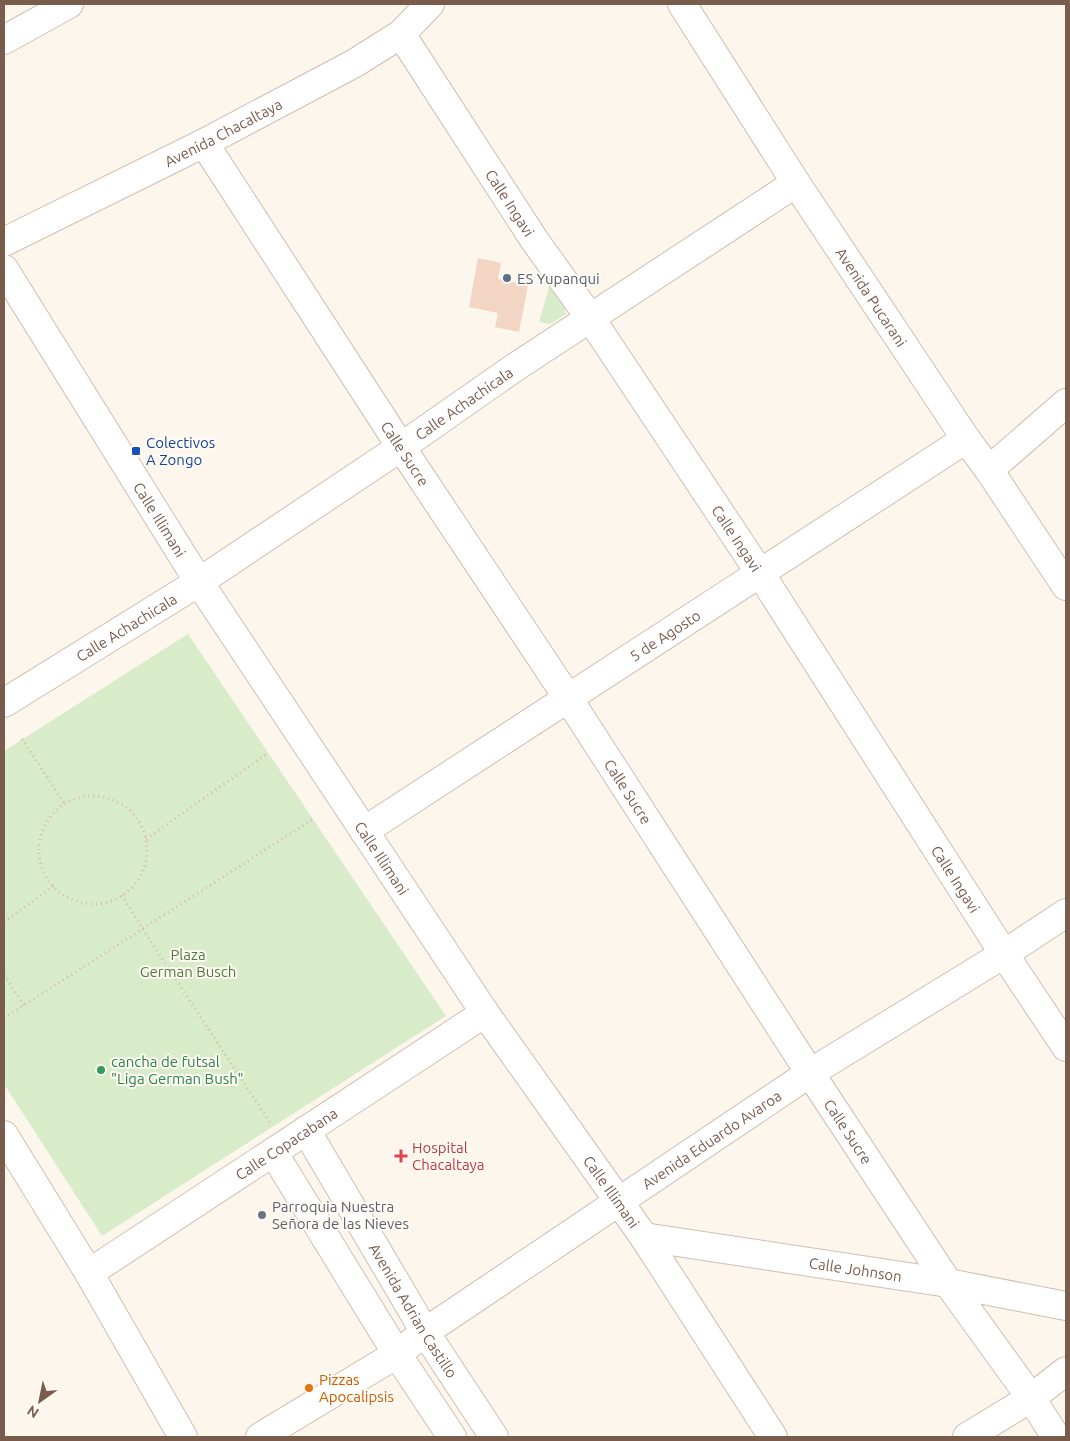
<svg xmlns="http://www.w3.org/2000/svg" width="1070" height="1441" viewBox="0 0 1070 1441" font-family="Ubuntu,sans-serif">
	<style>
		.green { fill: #d8ecc9 }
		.building { fill: #f3d5c3 }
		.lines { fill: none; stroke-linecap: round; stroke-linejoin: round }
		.minor-casing { stroke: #d1beb0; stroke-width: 30 }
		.path { stroke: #d9b8a5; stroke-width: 3; stroke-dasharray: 1 4; stroke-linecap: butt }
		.minor { stroke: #fff; stroke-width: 28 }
		.service-dot { fill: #5c6f8a; stroke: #fffaf3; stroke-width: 2 }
		.transit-dot { fill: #1a4fb4; stroke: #fffaf3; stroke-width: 2 }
		.leisure-dot { fill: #2e9e5b; stroke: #fffaf3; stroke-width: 2 }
		.health-dot { fill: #e0444e; stroke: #fffaf3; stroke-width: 2 }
		.worship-dot { fill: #6b7280; stroke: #fffaf3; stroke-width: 2 }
		.food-dot { fill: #e8710a; stroke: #fffaf3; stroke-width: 2 }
		.labels { text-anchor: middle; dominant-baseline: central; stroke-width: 4; stroke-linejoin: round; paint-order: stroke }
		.street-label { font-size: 15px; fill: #7a5c4d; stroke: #fffaf3 }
		.service-label { font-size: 15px; fill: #4e5e75; stroke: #fffaf3; text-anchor: start }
		.transit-label { font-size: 15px; fill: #164399; stroke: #fffaf3; text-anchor: start }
		.park-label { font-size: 15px; fill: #537a41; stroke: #fffaf3 }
		.leisure-label { font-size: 15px; fill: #27864d; stroke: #fffaf3; text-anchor: start }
		.health-label { font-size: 15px; fill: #be3a42; stroke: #fffaf3; text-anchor: start }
		.worship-label { font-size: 15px; fill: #5b616d; stroke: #fffaf3; text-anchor: start }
		.food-label { font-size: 15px; fill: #c56008; stroke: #fffaf3; text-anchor: start }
	</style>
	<rect width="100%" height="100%" fill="#fdf6ec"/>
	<path class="green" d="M551,280L564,303L566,314L550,324L539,322Z
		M188,634L446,1016L102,1236L4,1084V751Z"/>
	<path class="building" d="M478,258L501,263L498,279L528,285L519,332L495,327L498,313L469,307Z"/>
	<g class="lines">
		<defs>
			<g id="minor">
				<path id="s1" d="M682,4L796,183L966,439L989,470L1066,586"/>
				<path id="s2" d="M401,34L535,241L591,319L760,573L1004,954L1066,1047"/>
				<path d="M4,40L69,4"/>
				<path id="s3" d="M204,143L401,447L568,698L810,1073L948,1283L1031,1398L1056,1437"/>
				<path id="s4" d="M4,242L204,143L355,63L401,34L430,4"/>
				<path id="s5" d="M4,269L199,582L485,1013L644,1237L773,1437"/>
				<path d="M989,470L1066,403"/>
				<path id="s6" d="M4,703L199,582L401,447L514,368L796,183"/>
				<path id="s7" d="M364,831L966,439"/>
				<path id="s8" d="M306,1130L425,1332L494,1437"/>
				<path d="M4,1135L89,1273L183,1437"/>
				<path d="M273,1152L397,1354L452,1437"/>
				<path id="s9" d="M644,1237L948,1283L1066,1306"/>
				<path id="s10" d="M89,1273L485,1013"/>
				<path id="s11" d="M260,1437L397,1354L425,1332L810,1073L1004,954L1066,913"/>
				<path d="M967,1437L1031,1398L1066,1371"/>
			</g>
		</defs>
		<use href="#minor" class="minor-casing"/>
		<path class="path" d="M22,739L64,803
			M39 850a54 54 0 1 1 108 0a54 54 0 1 1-108 0Z
			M146,839L268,753
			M122,895L142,928L271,1124
			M4,922L54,886
			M4,975L24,1005
			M4,1018L313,819"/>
		<use href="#minor" class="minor"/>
	</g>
	<circle class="service-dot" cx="507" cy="278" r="5"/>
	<rect class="transit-dot" x="131" y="446" width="10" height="10" rx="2.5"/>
	<circle class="leisure-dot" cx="101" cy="1070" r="5"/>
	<path class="health-dot" d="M398.5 1148.5h5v5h5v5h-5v5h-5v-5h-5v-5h5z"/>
	<circle class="worship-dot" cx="262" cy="1215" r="5"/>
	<circle class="food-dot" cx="309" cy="1388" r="5"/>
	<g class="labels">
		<g class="street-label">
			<text stroke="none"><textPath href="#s4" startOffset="245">Avenida Chacaltaya</textPath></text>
			<text stroke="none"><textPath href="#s2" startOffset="201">Calle Ingavi</textPath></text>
			<text stroke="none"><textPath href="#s1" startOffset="349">Avenida Pucarani</textPath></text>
			<text stroke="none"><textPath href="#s6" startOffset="549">Calle Achachicala</textPath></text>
			<text stroke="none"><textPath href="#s3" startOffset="370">Calle Sucre</textPath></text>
			<text stroke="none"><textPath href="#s5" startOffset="295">Calle Illimani</textPath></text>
			<text stroke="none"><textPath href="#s2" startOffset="606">Calle Ingavi</textPath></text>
			<text stroke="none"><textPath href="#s6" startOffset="144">Calle Achachicala</textPath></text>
			<text stroke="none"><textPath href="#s7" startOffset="359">5 de Agosto</textPath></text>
			<text stroke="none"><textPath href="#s3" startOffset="775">Calle Sucre</textPath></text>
			<text stroke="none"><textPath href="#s5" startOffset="700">Calle Illimani</textPath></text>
			<text stroke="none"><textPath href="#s2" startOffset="1011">Calle Ingavi</textPath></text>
			<text stroke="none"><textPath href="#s3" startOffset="1180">Calle Sucre</textPath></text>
			<text stroke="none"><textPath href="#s11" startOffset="541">Avenida Eduardo Avaroa</textPath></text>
			<text stroke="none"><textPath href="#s10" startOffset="236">Calle Copacabana</textPath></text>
			<text stroke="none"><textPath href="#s5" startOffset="1105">Calle Illimani</textPath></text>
			<text stroke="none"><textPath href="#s9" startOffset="214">Calle Johnson</textPath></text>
			<text stroke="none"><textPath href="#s8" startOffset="210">Avenida Adrian Castillo</textPath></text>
		</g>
		<g class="service-label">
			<text x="517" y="278">ES Yupanqui</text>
		</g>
		<g class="transit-label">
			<text x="146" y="442">Colectivos<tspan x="146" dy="17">A Zongo</tspan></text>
		</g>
		<g class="park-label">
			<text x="188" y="954">Plaza<tspan x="188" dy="17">German Busch</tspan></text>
		</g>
		<g class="leisure-label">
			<text x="111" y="1061">cancha de futsal<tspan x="111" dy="17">"Liga German Bush"</tspan></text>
		</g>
		<g class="health-label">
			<text x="412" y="1147">Hospital<tspan x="412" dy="17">Chacaltaya</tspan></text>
		</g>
		<g class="worship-label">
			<text x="272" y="1206">Parroquia Nuestra<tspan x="272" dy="17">Señora de las Nieves</tspan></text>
		</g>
		<g class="food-label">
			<text x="319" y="1379">Pizzas<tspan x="319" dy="17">Apocalipsis</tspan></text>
		</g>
	</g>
	<rect width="1070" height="1441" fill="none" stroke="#7a5c4d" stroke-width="10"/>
	<g transform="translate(40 1401) rotate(213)" stroke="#fffaf3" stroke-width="4" paint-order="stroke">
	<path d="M0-4L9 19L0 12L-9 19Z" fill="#7a5c4d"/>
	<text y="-8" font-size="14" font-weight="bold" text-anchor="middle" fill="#7a5c4d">N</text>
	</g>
</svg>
